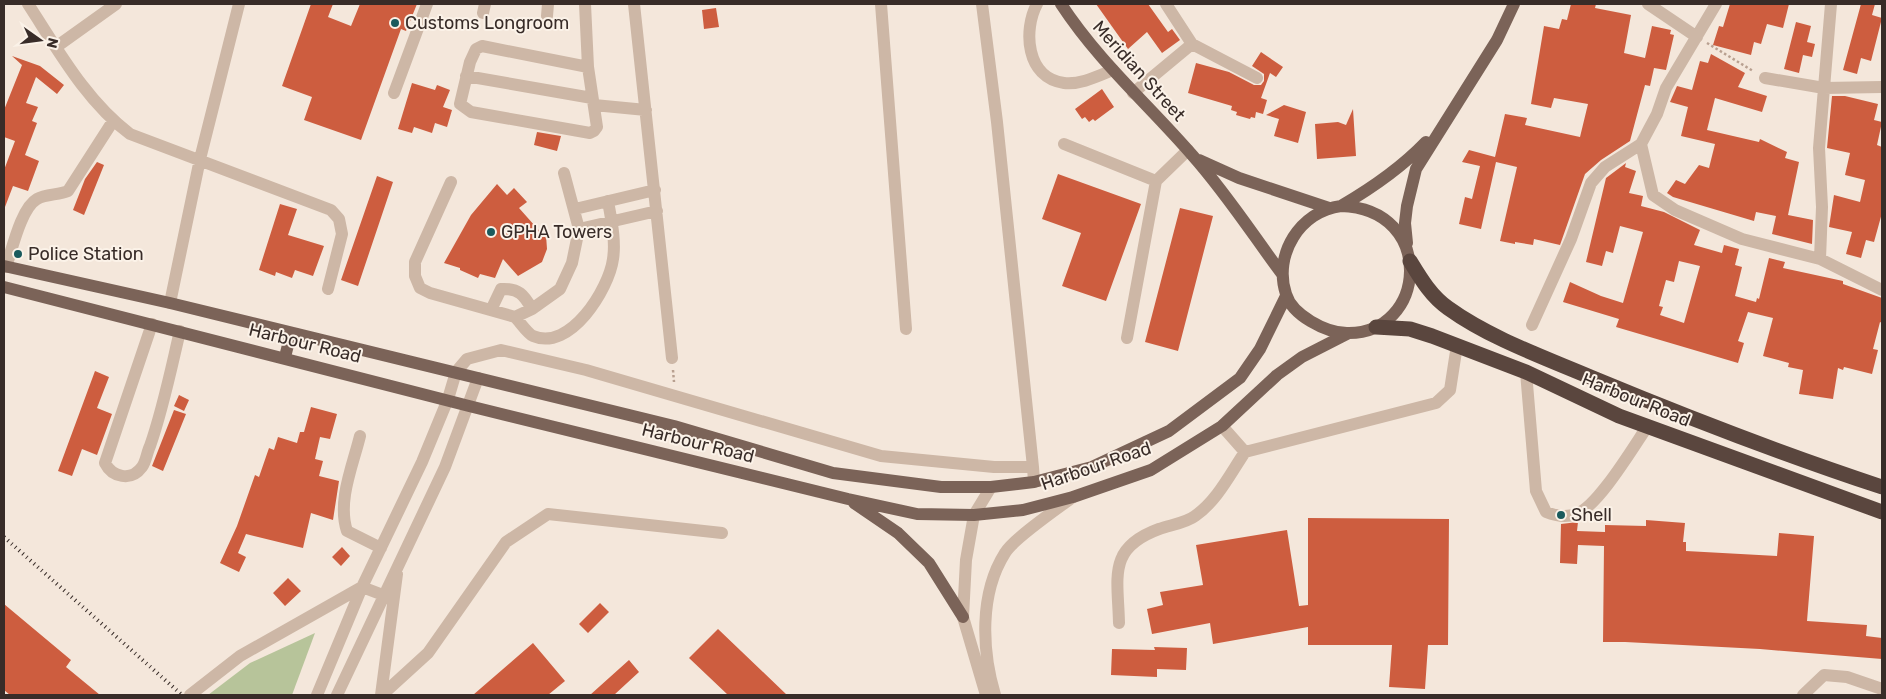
<svg xmlns="http://www.w3.org/2000/svg" width="1886" height="699" viewBox="0 0 1886 699" font-family="Rubik,sans-serif">
	<style>
		.green { fill: #b7c49a }
		.building { fill: #cd5d3f; fill-rule: evenodd }
		.lines { fill: none; stroke-linecap: round; stroke-linejoin: round }
		.path { stroke: #b8a090; stroke-width: 2.5; stroke-dasharray: 2.5 2.5; stroke-linecap: butt }
		.minor { stroke: #cdb7a6; stroke-width: 12 }
		.major { stroke: #7b6358; stroke-width: 12 }
		.highway { stroke: #5a463e; stroke-width: 15 }
		.rail { stroke: #382c28; stroke-width: 4; stroke-dasharray: 1 4; stroke-linecap: butt }
		.poi-dot { fill: #1a5a5d; stroke: #fbf2e8; stroke-width: 2 }
		.labels { text-anchor: middle; dominant-baseline: central; stroke-width: 4; stroke-linejoin: round; paint-order: stroke }
		.poi-label { font-size: 18px; fill: #382c28; stroke: #fbf2e8; text-anchor: start }
		.street-label { font-size: 18px; fill: #382c28; stroke: #fbf2e8 }
	</style>
	<rect width="100%" height="100%" fill="#f4e7db"/>
	<path class="green" d="M315,633L292,695H208L250,663Z"/>
	<path class="building" d="M311,4H333L328,17L351,26L360,4H417L406,31L401,29L361,140L304,120L312,97L282,86Z
		M1096,4H1148L1168,32L1172,29L1180,40L1162,53L1147,32L1128,49Z
		M1571,4H1596L1595,8L1631,15L1624,53L1645,58L1652,26L1671,30L1670,34L1674,35L1666,70L1654,68L1650,86L1645,85L1630,141L1601,160L1585,174L1560,245L1534,239L1533,245L1515,242V244L1500,241L1517,167L1496,162L1481,229L1459,224L1465,197L1472,199L1480,166L1462,162L1469,150L1495,157L1505,114L1527,118L1525,125L1580,137L1588,104L1554,98L1551,108L1531,104L1544,26L1559,29L1562,19L1567,20Z
		M1730,4H1789L1783,28L1767,24L1761,44L1754,42L1751,55L1713,45L1719,26L1723,27Z
		M1861,4H1875L1872,15L1882,18L1871,61L1861,58L1857,74L1843,70Z
		M716,8L719,27L704,29L702,10Z
		M1796,22L1811,26L1807,42L1815,44L1812,57L1803,55L1799,73L1784,69Z
		M1261,52L1283,67L1276,77L1270,73L1261,98L1267,100L1263,114L1256,112L1255,118L1251,117L1250,119L1236,115L1237,112L1231,110L1232,106L1188,93L1196,63L1229,72L1254,85H1261L1264,81V74L1252,66Z
		M1711,54L1745,73L1738,87L1767,96L1762,112L1715,98L1707,130L1759,142L1760,139L1787,152L1785,158L1799,162L1788,215L1813,220L1812,244L1772,234L1776,216L1756,212L1754,221L1673,197L1667,193L1676,180L1685,184L1699,165L1709,168L1715,144L1681,136L1688,107L1670,102L1677,86L1692,90L1700,61L1708,63Z
		M12,56L40,66L64,85L57,94L36,77L26,103L38,107L32,121L37,123L25,155L39,161L28,191L13,186L5,207L4,170L15,141L4,137V110L22,65Z
		M412,83L435,90L437,85L450,90L443,107L452,110L447,127L435,123L432,133L414,127L412,133L398,129Z
		M1102,89L1114,107L1095,121L1093,119L1089,122L1085,117L1082,119L1075,109Z
		M1832,96H1845L1878,104L1874,120L1882,122L1877,145L1882,147V213L1874,242L1866,240L1861,258L1846,254L1852,232L1829,227L1834,195L1860,202L1865,180L1845,175L1850,153L1827,148Z
		M1284,105L1306,112L1298,143L1274,136L1279,119L1266,115Z
		M1353,109L1356,156L1317,159L1315,124L1338,122L1346,125Z
		M537,132L561,136L557,151L534,145Z
		M97,162L104,165L84,215L73,210L85,179Z
		M1626,163L1625,167L1636,171L1629,193L1643,196L1641,206L1664,212L1700,230L1694,245L1722,253L1724,245L1739,249L1735,265L1742,267L1735,296L1756,302L1757,298L1759,299L1769,258L1785,262L1783,268L1843,281V284L1882,298V323L1880,322L1873,349L1878,350L1872,374L1844,367L1843,370L1838,368L1833,399L1799,394L1803,370L1788,367L1789,363L1763,356L1773,318L1748,312L1738,341L1744,343L1738,363L1616,327L1619,319L1563,302L1570,282L1601,296L1623,303L1643,232L1620,226L1613,253L1606,251L1602,266L1586,262L1606,178ZM1679,261L1700,266L1684,323L1660,315L1663,307L1659,306L1666,280L1674,282Z
		M1058,174L1141,204L1106,301L1062,286L1081,233L1042,219Z
		M377,176L393,182L358,286L341,280Z
		M497,184L507,195L514,188L527,202L519,208L543,235H546L547,249L542,262L518,276L503,259L495,278L480,274L478,278L460,270V268L444,263L471,215Z
		M280,204L297,209L288,235L324,246L313,276L295,270L292,278L276,272L275,276L259,270Z
		M1180,208L1213,216L1178,351L1145,342Z
		M95,371L109,377L97,408L112,414L97,455L82,449L72,476L58,471Z
		M179,395L189,400L184,411L174,406Z
		M311,407L337,414L330,439L320,437L315,459L323,461L319,476L339,481L333,520L311,513L303,548L246,534L238,553L246,557L239,572L220,563L237,526L255,475L259,477L269,448L274,450L278,437L297,443L300,432H304Z
		M174,410L186,414L163,471L152,466Z
		M1308,518L1449,519L1448,645H1428L1425,689L1389,687L1392,645H1308V627L1213,644L1210,623L1152,634L1147,609L1163,605L1160,592L1203,585L1196,545L1287,530L1299,606L1308,605Z
		M1646,520L1685,523L1683,542H1686V551L1777,556L1779,533L1814,536L1807,621L1867,625L1866,636L1882,638V659L1760,649L1625,642H1603L1604,546L1578,545L1577,564L1560,563L1561,524L1578,522L1577,531L1605,532V525L1646,526Z
		M342,547L350,556L341,566L332,557Z
		M288,578L301,591L285,606L273,593Z
		M600,603L609,612L588,633L579,624Z
		M4,604L71,660L66,667L100,695H10L4,690Z
		M718,629L787,695H728L689,658Z
		M533,643L565,681L548,695H473Z
		M1154,647L1187,648L1186,670L1157,669V677L1111,675L1112,649L1155,650Z
		M629,660L639,672L614,695H590Z"/>
	<g class="lines">
		<path class="path" d="M1707,43L1753,71
			M673,370L674,382"/>
		<path class="minor" d="M28,4C58,50 86,101 130,134L331,210L339,219L342,234L328,289
			M585,4L588,67
			M634,4L672,358
			M881,4L906,329
			M982,4L997,122L1033,467
			M1037,4C1023,30 1026,78 1064,83C1080,85 1098,76 1113,70
			M1166,4L1192,44L1257,78
			M1648,4L1697,37
			M1716,4L1666,88L1657,114L1641,144L1653,195L1675,210L1742,239L1820,259L1882,290
			M1831,4L1824,88L1882,87
			M483,13L485,4
			M547,16L548,4
			M482,46L588,67L597,127L594,131L590,133L471,112L460,104L470,62L476,49Z
			M56,47L116,4
			M466,76L592,98
			M1765,78L1824,88L1819,148L1822,207L1820,259
			M394,93L427,4
			M1133,93L1192,44
			M594,105L646,110
			M1064,144L1156,181L1127,338
			M1156,181L1188,150
			M451,182L415,262V276L420,288L430,293L515,317L532,309L560,289L572,263L579,229L564,173
			M575,209L655,190
			M579,229L657,211
			M6,267C12,250 21,208 37,199C46,194 59,195 68,191L113,121
			M170,303L200,159L239,4
			M491,310L501,289C519,288 524,295 532,309
			M515,317C520,322 527,333 533,336C570,352 609,289 613,259C616,240 611,219 608,201
			M152,324L105,463C112,477 131,482 142,467C146,462 147,452 150,446C163,409 171,369 180,331
			M1532,325L1571,239L1591,183L1605,167L1641,144
			M1526,372L1536,491L1546,512C1556,516 1565,518 1576,514C1597,508 1634,446 1647,427
			M1222,426L1245,452L1436,403L1450,390L1457,345
			M360,436C353,465 337,501 347,531L381,548
			M1119,623C1118,577 1107,548 1159,529C1170,525 1186,523 1195,516C1217,501 1230,474 1245,452
			M190,695L240,656L362,587L383,595
			M317,695L362,587L422,462L448,399L456,372L467,359L501,350L586,370L881,456L994,467H1033L1034,482
			M337,695L445,467L478,378
			M381,695L397,574
			M382,695L428,653L506,542L548,514L722,533
			M986,695L963,617L966,560L974,515L991,487
			M995,695C982,651 979,594 1005,553C1013,539 1057,509 1073,497
			M1803,695L1824,675L1847,677L1882,689"/>
		<path class="major" d="M1061,4C1099,62 1148,104 1193,156C1226,193 1253,235 1282,274
			M1199,160L1239,178L1329,208
			M1341,206C1437,209 1427,335 1347,333C1326,333 1292,315 1286,294C1273,255 1300,211 1341,206Z
			M1341,206C1372,188 1401,168 1426,142
			M1407,243L1405,223L1407,206L1416,169L1497,40L1514,4
			M4,266L170,303L674,426L833,473L941,487H991L1034,482L1092,467L1169,431L1240,378L1260,349L1286,296
			M4,287L469,406L848,499L917,514L974,515L1023,510L1073,497L1151,470L1222,426L1277,375L1302,357L1347,334
			M285,357L291,333
			M854,503L898,533L929,563L963,617"/>
		<path class="highway" d="M1410,261C1421,279 1431,296 1448,308C1491,339 1546,358 1595,379C1689,418 1785,455 1882,487
			M1376,327L1410,329L1432,336L1526,372L1619,416L1882,512"/>
		<path class="rail" d="M4,537L182,695"/>
	</g>
	<g class="poi-dot">
		<circle cx="395" cy="23" r="5"/>
		<circle cx="491" cy="232" r="5"/>
		<circle cx="18" cy="254" r="5"/>
		<circle cx="1561" cy="515" r="5"/>
	</g>
	<g class="labels">
		<g class="poi-label">
			<text x="405" y="23">Customs Longroom</text>
			<text x="501" y="232">GPHA Towers</text>
			<text x="28" y="254">Police Station</text>
			<text x="1571" y="515">Shell</text>
		</g>
		<g class="street-label">
			<text transform="translate(1139 71) rotate(48)">Meridian Street</text>
			<text transform="translate(305 343) rotate(14)">Harbour Road</text>
			<text transform="translate(1636 400) rotate(22)">Harbour Road</text>
			<text transform="translate(698 443) rotate(14)">Harbour Road</text>
			<text transform="translate(1096 466) rotate(-19)">Harbour Road</text>
		</g>
	</g>
	<rect width="1886" height="699" fill="none" stroke="#382c28" stroke-width="10"/>
	<g transform="translate(40 40) rotate(104)" stroke="#fbf2e8" stroke-width="4" paint-order="stroke">
	<path d="M0-4L9 19L0 12L-9 19Z" fill="#382c28"/>
	<text y="-8" font-size="14" font-weight="bold" text-anchor="middle" fill="#382c28">N</text>
	</g>
</svg>
